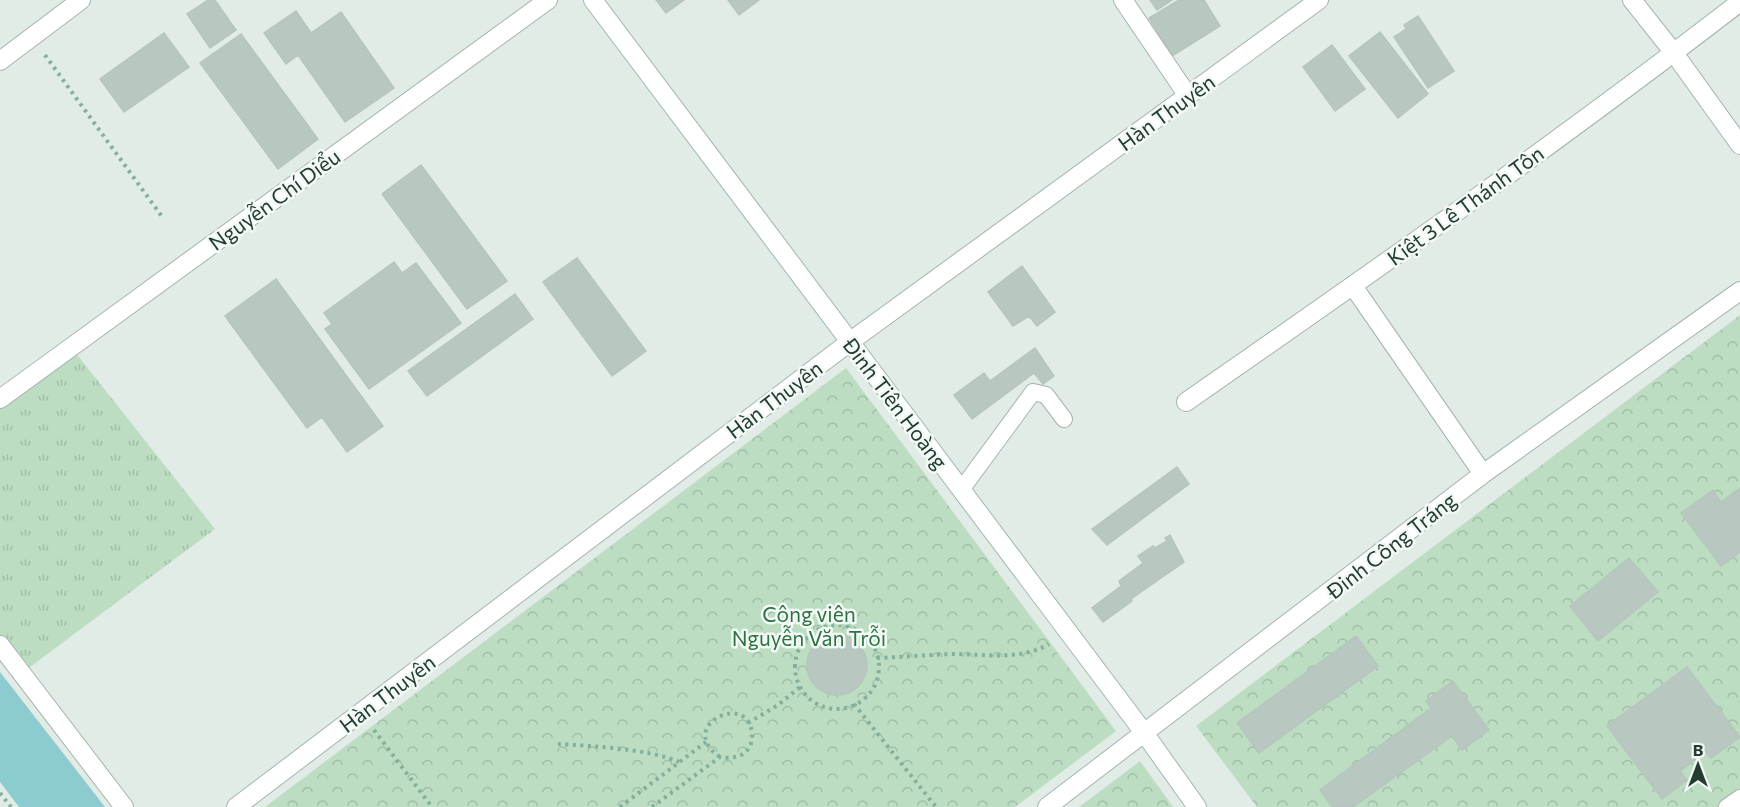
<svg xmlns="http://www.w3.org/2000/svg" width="1740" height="807" viewBox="0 0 1740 807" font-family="Commissioner,sans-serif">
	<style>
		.grass { fill: url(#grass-tufts) }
		.park { fill: url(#park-crowns) }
		.water { fill: #8cccd0 }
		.building { fill: #b8c7c0; stroke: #b5c6bd; stroke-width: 1.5 }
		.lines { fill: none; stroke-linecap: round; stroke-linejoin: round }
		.service-casing { stroke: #a5b4ad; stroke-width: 18 }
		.minor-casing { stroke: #a5b4ad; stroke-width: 20 }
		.tertiary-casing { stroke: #a5b4ad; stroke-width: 20 }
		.secondary-casing { stroke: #a1b8ae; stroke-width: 20 }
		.path { stroke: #84af9d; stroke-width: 4; stroke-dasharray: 3 4.5; stroke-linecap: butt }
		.service { stroke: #fff; stroke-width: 16 }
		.minor { stroke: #fff; stroke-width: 18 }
		.tertiary { stroke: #fff; stroke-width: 18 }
		.secondary { stroke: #fff; stroke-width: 18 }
		.labels { text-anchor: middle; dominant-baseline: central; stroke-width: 5; stroke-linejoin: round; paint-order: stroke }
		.street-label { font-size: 21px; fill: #233d33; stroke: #f3f9f5 }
		.park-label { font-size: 21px; fill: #2e7342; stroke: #f3f9f5 }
	</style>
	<defs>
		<pattern id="grass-tufts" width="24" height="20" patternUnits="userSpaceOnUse" patternTransform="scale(1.5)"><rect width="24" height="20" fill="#bcddc2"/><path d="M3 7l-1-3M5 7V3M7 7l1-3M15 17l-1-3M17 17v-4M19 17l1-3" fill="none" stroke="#a1bfa7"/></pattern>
		<pattern id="park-crowns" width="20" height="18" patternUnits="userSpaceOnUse" patternTransform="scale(1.5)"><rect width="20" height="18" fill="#bcddc2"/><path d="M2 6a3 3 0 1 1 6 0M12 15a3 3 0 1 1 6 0" fill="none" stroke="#a1bfa7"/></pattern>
	</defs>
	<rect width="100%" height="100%" fill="#e2ece7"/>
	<path class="grass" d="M75,352L215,529L22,673L0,646V408Z"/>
	<path class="park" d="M1740,315V807H1257L1196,726Z
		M846,368L1116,731L1015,807H265Z
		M1140,761L1173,807H1079Z"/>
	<path class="water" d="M0,672L105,807H19L0,782Z"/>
	<path class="building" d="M208,0H215L236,30L210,48L187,14Z
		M656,0H684L666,13Z
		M728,0H759L739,15Z
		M1150,0H1172L1157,10Z
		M1179,0H1204L1220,26L1172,56L1149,18Z
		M296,11L311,33L341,12L394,88L345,122L298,55L286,64L264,33Z
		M1418,16L1454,71L1428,88L1394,37L1406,29L1404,25Z
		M1380,32L1428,94L1398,118L1349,56Z
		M164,33L189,67L124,112L100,79Z
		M241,34L318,139L278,169L200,63Z
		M1332,45L1365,89L1335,111L1303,67Z
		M421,165L507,281L467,309L382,194Z
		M577,258L646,351L612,376L543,282Z
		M394,262L402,273L416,263L461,323L369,389L325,329L332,324L324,313Z
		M1022,266L1055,312L1037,326L1029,316L1013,326L988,292Z
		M276,279L383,426L347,452L322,417L307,428L225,316Z
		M515,294L533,319L427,396L408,371Z
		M1035,348L1054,376L1043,384L1034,373L972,419L954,395L984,373L990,381Z
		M1177,467L1189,484L1107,545L1092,529Z
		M1740,488V552L1721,566L1681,513L1713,490L1721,502Z
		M1170,535L1184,562L1131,599L1132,601L1103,622L1092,608L1121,586L1119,581L1143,563L1138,556L1153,546L1155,548L1167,541L1165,538Z
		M1629,558L1658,592L1598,641L1570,606Z
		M807 665a30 30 0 1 1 60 0a30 30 0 1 1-60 0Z
		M1356,636L1378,666L1259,753L1237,723Z
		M1687,667L1740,737L1711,758L1706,752L1680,771L1687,780L1662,799L1607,726Z
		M1453,681L1489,730L1462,750L1452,736L1353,807H1332L1320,790L1431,708L1426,701Z"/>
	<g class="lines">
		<defs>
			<path id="service" d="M961,490L1033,392L1046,395L1064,419
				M1727,807L1740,798"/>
			<path id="minor" d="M1123,0L1188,96
				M1632,0L1674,53L1740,145
				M0,61L81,0
				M1353,286L1483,474
				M0,399L548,0
				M1186,402C1373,272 1560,141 1740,2
				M236,807L851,341L1319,0
				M1047,807L1483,474L1740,291"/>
			<path id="tertiary" d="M0,645L124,807"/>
			<path id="secondary" d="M593,0L1145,734L1197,807"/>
		</defs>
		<use href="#service" class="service-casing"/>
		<use href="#minor" class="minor-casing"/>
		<use href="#tertiary" class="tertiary-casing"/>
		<use href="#secondary" class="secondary-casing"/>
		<path class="path" d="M45,55L163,218
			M795 667a42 42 0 1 1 84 0a42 42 0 1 1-84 0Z
			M877,658C902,657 927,655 952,654C984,654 1020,661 1049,644
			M854,704L936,807
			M748,723L778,705L800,687
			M374,730L432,807
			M558,744C591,746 651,749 679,762
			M0,793L11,807
			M620,807L706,742
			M652,807L720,757C736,760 753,754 752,735C750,689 674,726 720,757"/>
		<use href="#service" class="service"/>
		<use href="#minor" class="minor"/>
		<use href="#tertiary" class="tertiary"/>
		<use href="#secondary" class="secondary"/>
	</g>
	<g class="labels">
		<g class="street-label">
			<text transform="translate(1166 112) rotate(-36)">Hàn Thuyên</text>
			<text transform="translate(274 199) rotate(-36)">Nguyễn Chí Diểu</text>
			<text transform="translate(1465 205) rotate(-36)">Kiệt 3 Lê Thánh Tôn</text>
			<text transform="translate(774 399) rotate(-37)">Hàn Thuyên</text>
			<text transform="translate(896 403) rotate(53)">Đinh Tiên Hoàng</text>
			<text transform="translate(1391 545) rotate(-38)">Đinh Công Tráng</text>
			<text transform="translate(387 693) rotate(-37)">Hàn Thuyên</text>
		</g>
		<g class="park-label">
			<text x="809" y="613">Công viên<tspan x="809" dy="24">Nguyễn Văn Trỗi</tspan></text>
		</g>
	</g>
	<g transform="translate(1698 765)" stroke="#f3f9f5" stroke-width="4.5" paint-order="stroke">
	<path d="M0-4.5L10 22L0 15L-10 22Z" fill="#233d33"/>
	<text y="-9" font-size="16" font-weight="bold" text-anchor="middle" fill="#233d33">B</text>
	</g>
</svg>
